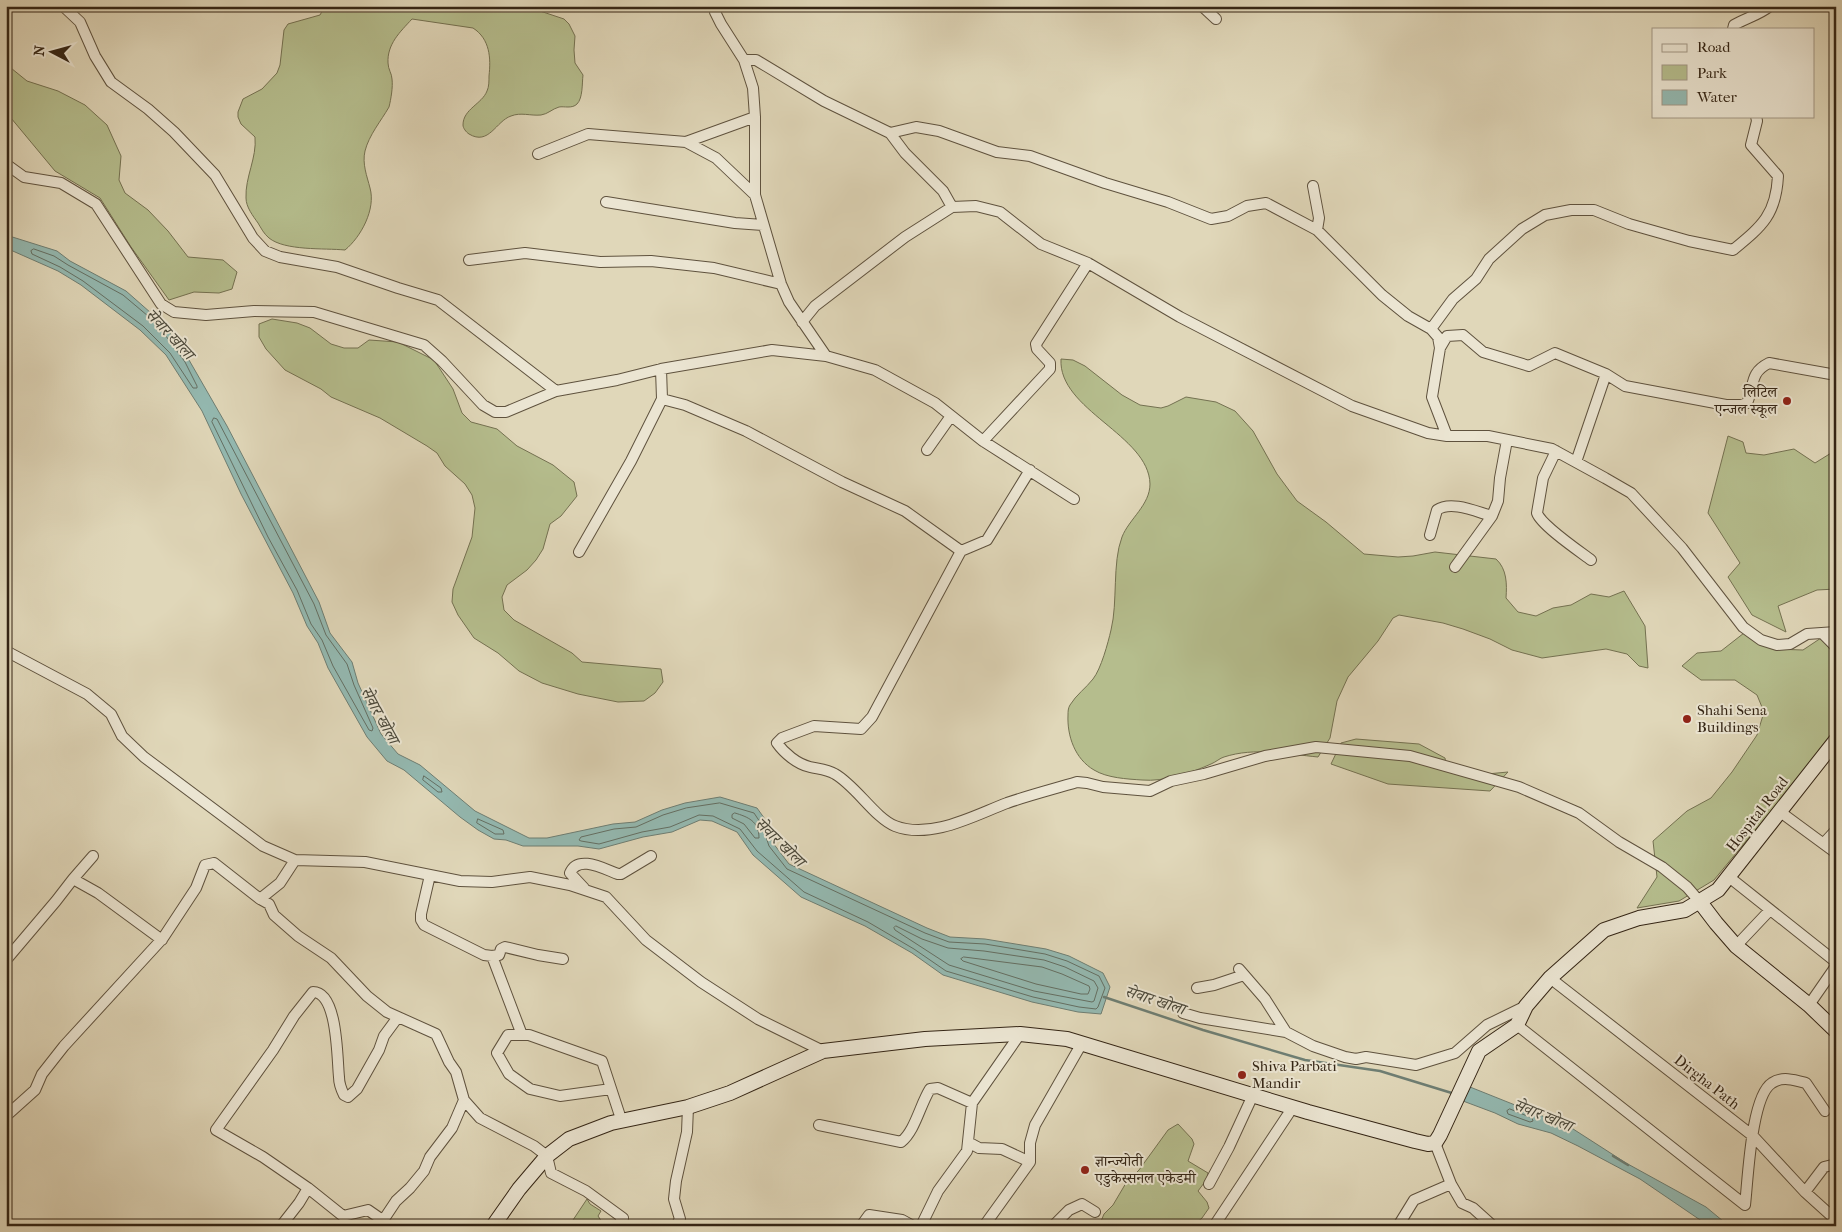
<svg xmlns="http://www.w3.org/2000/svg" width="1842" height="1232" viewBox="0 0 1842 1232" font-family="'IM FELL French Canon','Noto Serif Devanagari',serif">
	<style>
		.green { fill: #b5bd8d; stroke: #747151 }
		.water { fill: #94b9b1; stroke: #6e7e73 }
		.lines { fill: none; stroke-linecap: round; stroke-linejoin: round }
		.shore { stroke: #646f63; stroke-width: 1 }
		.stream { stroke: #6e7e73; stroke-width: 2.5 }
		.street-casing { stroke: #5f523e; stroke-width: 12 }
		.secondary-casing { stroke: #342515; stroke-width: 16 }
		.street { stroke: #ebe5d2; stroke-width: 10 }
		.secondary { stroke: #ebe5d2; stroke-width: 14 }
		.poi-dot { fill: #8f2418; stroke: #ebe5d2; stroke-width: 2 }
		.labels { text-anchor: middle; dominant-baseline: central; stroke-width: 4; stroke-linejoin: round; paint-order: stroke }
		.poi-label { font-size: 15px; fill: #342515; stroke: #ebe5d2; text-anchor: start }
		.street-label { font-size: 15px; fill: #342515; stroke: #ebe5d2 }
		.water-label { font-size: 16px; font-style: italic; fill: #4c4a3c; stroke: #ebe5d2 }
	</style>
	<rect width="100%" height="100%" fill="#e0d7b9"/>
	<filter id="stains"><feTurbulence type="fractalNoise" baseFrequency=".004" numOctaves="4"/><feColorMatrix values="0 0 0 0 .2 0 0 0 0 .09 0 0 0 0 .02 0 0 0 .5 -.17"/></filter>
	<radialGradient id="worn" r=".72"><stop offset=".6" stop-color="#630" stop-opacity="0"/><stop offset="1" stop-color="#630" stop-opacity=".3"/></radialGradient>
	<path class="green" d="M325,6H525L564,19L569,24L575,36L574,50L575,63L583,75C582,83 583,98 577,104C572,109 564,106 559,107C552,109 548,114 541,115C530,116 521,112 511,116C496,121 489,146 469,134C466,132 463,128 463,125C463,109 482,104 487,91C489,87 489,81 489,76C491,58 490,39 473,28L412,19C400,32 387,44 388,63C388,69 392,74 392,79C393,87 391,99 389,107C381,121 369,135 365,151C362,164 367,176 370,188C376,209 361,237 345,250C324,248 285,251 269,238C264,234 261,228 258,223C253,216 246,207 246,198C245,177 257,158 255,137L241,124L238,117V112L243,99L262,89L277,73L280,65L284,30L288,24L320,15Z
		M6,64L27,81L58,91L85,105L107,125L121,156L119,180L125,193L148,210L168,231L188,257L223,260L237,272L232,289L219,293L194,292L169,300L131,247L100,198L55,171L6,112Z
		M272,319L297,323L310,328L331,344L344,348H358L369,340L398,342L434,360L453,389L462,413L471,422L497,429L517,446L553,465L574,482L577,496L561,516L550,524L543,549L536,560L527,570L507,585L502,597L504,610L514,620L572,653L582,662L661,669L663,682L655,693L644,701L618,702L578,694L542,683L519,671L498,653L474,638L458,615L452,602L453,589L472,537L475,508L472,495L465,484L445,466L437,453L427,446L380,418L331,397L321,389L285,370L266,349L259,337V324Z
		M1061,359L1073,360L1085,366L1122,395L1140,405L1161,408L1168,406L1186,397L1216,402L1235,411L1253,431L1277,474L1297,501L1326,522L1364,554L1398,557L1413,556L1435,552L1496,559C1507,569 1507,584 1506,598L1518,612L1536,616L1553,608L1571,605L1591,594L1609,597L1624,591L1645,626L1648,668L1639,666L1627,654L1606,649L1542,658L1512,650L1490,639L1463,629L1443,623L1399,615L1393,618L1378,641L1348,677L1337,701L1330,738L1318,757C1287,754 1255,747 1224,757C1220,758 1216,762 1211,764C1191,773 1164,782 1142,780C1127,779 1107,778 1094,770C1075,759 1067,736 1068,715C1068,712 1068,708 1070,705C1076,695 1086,688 1093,679C1101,669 1108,643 1111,630C1118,602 1112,563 1122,537C1129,519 1150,505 1150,484C1149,435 1058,410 1061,359Z
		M1728,436L1743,442L1746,453L1764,455L1794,449L1815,463L1836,450V589L1817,590L1778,606L1786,632L1752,615L1728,577L1740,563L1708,513Z
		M1744,633L1773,649L1803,650L1821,638L1836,657V732L1714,880L1679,901L1637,908L1657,877L1653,841L1687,811L1711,798L1732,772L1757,735L1764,712L1757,695L1735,680H1701L1682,666L1697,653L1721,651Z
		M1356,739L1419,744L1445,758L1447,770L1487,774L1508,772L1490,791L1388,784L1331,764L1341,743Z
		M1178,1124L1192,1139L1194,1144L1188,1161L1208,1173L1207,1179L1198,1191L1207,1202L1209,1208L1202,1218L1193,1226H1099L1104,1214L1113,1205L1126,1183L1139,1170L1168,1130Z
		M587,1199L590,1204L601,1211L598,1216L602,1222L600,1226H569Z"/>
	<path class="water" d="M6,235L57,251L70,261L126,291L151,313L167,329L189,360L227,426L319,602L330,633L352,662L358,683L381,734L398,754L420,765L475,811L529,838H547L613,824L635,822L662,810L685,803L720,797L757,808L767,822L773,843L789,864L927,928L950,937L985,939L1046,949L1069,956L1103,973L1110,987L1101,1014L1078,1012L1032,1002L943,975L912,953L865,926L801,897L753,855L737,832L712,821L700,820L672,832L643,837L599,849L578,846H523L506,840L494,839L478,830L460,817L404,770L387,761L367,737L328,668L318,643L307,626L293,593L241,494L202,411L166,355L140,330L81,285L58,271L6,248Z
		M1470,1087L1570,1127L1626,1163L1706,1207L1729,1226H1709L1640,1179L1578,1146L1551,1133L1518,1124L1495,1113L1463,1101Z"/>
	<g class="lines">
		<path class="shore" d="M34,249L54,256L68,265L123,295L148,316L163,332L185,362L197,386V388H193L170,353L143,326L83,281L60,267L32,254L31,251Z
			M214,418L217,419L314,604L326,635L347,664L354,685L373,728L372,731L369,730L333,666L322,640L311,624L297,590L268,537L212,422Z
			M424,776L441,788L442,792H438L423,780Z
			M720,803L754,813L762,825L769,846L787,869L925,933L949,942L985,944L1045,954L1067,961L1099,976L1105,988L1098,1007L1096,1009L1079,1007L1033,997L946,971L914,949L868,922L804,892L757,851L740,829L713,816L699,815L670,827L642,832L599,844L581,841L579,840L581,837L614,829L636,827L663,815L686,808Z
			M735,813C748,817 759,821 759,838H755L744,824L732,818V815Z
			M478,819L503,830L504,834H495L477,823Z
			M896,926L922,939L948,948L984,951L1044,960L1065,967L1094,981L1098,988L1094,1001L1092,1002L1034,991L949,965L895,930L894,928Z
			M964,957L1042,967L1062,974L1089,986L1090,989L1088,994H1081L1036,984L963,961L961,959Z
			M1510,1109L1532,1118L1533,1121L1530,1122L1508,1114L1507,1111Z"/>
		<path class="stream" d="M1104,997L1203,1030L1305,1060L1380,1071L1455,1094
			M1613,1156L1628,1165"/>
		<defs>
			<path id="street" d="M63,6L80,22L95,56L111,82L148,109L174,132L215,175L253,238L265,251L280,257L337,267L398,288L438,300L556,391
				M715,6V12L721,24L744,60L753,88L755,117V195L781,284L789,302L826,356
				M1202,6L1216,19
				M1733,29L1734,25C1746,18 1759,15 1770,6
				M744,60H756L824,101L890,133L905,153L943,191L952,207
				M890,133L916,127L939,131L997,152L1030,156L1105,183L1168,202L1211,219L1228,216L1247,206L1266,203L1317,230L1382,295L1408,316L1431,329L1438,337L1440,348L1432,397L1447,436
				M686,142L755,117
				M538,154L588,134L686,142L716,158L755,195
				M6,164L24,177L61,183L96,204L161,304L174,312L206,315L254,311L314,312L424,345L442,361L483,405L495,412H506L556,391L617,380L661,369L772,350L826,356L875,370L935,403L983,441L1074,499
				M1313,186L1319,218L1317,230
				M606,202L735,223L763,225
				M469,260L525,253L600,262L651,261L714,268L781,284
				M802,322L815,306L905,237L952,207L976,206L1000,212L1041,244L1088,263L1180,317L1352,406L1428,433L1447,436H1488L1552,449L1605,478L1631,493L1682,548L1743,627L1761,640L1777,645L1790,644L1807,634L1836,632
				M1431,329L1453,299L1476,279L1489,259L1522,229L1545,215L1571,210H1594L1629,224L1689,241L1733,250C1762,226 1776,215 1778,176L1751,145L1757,121L1756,116
				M1440,348L1447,336L1463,335L1483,352L1529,366L1555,353L1606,374L1625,386L1726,405H1741L1747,403C1755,385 1749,373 1769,363L1836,375
				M662,399L685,405L746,431L842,482L905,511L961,551
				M983,441L1050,369V363L1037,349L1036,344L1088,263
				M927,450L951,416
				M1556,451L1543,478L1537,513C1541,525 1579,551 1591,560
				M1576,462L1606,374
				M1030,470L987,540L961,551L872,717L861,729L814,726L782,738L777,743C784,753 797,764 810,767C819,769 827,769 835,774C856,786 875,818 895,826C931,840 975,815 1007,803C1030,795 1054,789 1077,782L1087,783L1103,787L1150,791L1171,781L1204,774L1265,756L1316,747L1410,756L1519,787L1579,813L1619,842L1662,867L1687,887L1700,902
				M1430,535L1437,510C1451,500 1477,512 1492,516
				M579,552L631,461L662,399L661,369
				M1455,567L1492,516L1498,501L1500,478L1507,440
				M1823,634L1836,647
				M6,651L87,694L111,714L122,736L144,757L263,846L295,860L365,862L460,881L492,882L530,877L570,885L606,897L646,940L701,982L758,1019L823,1051
				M1779,811L1836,853
				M1824,843L1836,830
				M430,875L421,914V920L424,925L484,955L492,956L499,955L501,949L505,947L538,955L563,959
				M1729,877L1836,962
				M73,879L93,856
				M584,888L570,873C578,854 604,869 618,874H621L651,856
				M260,899L269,904L274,915L298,936L331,958L367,996L387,1012L436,1034L449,1062L456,1072L464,1100L480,1118L534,1146L547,1156L551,1173L586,1191L623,1218L618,1226
				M1736,946L1770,910
				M492,956L522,1035
				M6,960L56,901L73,879L98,893L162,940
				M1239,969L1265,999L1286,1032L1313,1046L1345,1057L1356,1059L1366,1057L1416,1065L1455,1053L1487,1025L1526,1006
				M1550,978L1753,1136L1805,1192L1836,1220
				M1197,988L1214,985L1244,975
				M1809,1005L1836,966
				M1183,1013L1200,1018L1286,1032
				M1517,1025L1745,1205C1748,1180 1751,1096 1772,1083C1782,1076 1795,1080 1806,1083L1825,1111
				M611,1089L560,1096L530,1089L509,1074L497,1053L508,1035H529L602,1061L622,1122
				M972,1103L1020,1034
				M6,1116L35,1090L42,1074L64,1046L163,938L196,888L205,865L214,863L260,899L280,883L295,860
				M819,1125L901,1142C915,1131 920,1105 930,1089L938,1088L972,1103L967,1151L938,1191L921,1226
				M968,1142L979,1148L1002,1149L1030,1162L984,1226
				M1435,1143L1451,1184L1462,1203L1473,1208L1493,1226
				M1030,1162V1143L1035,1125L1082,1043
				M1209,1184L1229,1147L1253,1095
				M308,1188L263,1157L216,1130L273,1050L294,1016L313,992C338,992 337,1059 339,1077C339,1083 341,1089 344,1095L348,1097L357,1089L379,1050L384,1036L398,1017
				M1805,1192L1824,1167L1836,1164
				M382,1222L396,1201L410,1188L424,1171L430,1157L452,1128L464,1100
				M281,1226L299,1203L308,1188L343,1216L368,1210L381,1219L384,1226
				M676,1226L680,1219L674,1199L676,1181L687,1132L688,1107
				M861,1226L869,1215L902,1220L913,1226
				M1053,1226L1069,1210L1082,1204L1095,1212
				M1214,1226L1293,1107
				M1398,1226L1414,1200L1451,1184"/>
			<path id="secondary" d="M1700,902L1716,923L1736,946L1809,1005L1836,1031
				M493,1226L519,1189L547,1156L569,1139L611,1123L688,1107L730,1093L823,1051L925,1039L1020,1034L1067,1039L1308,1112L1415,1141L1428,1144L1435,1143L1440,1135L1479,1051L1517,1025L1526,1006L1550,978L1604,930L1639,918L1685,910L1718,890L1836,740"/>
		</defs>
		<use href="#street" class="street-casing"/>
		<use href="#secondary" class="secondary-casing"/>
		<use href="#street" class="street"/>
		<use href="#secondary" class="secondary"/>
	</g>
	<g class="poi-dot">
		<circle cx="1787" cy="401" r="5"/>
		<circle cx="1687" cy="719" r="5"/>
		<circle cx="1242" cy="1075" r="5"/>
		<circle cx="1085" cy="1170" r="5"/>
	</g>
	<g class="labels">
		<g class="poi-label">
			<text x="1777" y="392" text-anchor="end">लिटिल<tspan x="1777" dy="17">एन्जल स्कूल</tspan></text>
			<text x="1697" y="710">Shahi Sena<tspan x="1697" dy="17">Buildings</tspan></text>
			<text x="1252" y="1066">Shiva Parbati<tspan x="1252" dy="17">Mandir</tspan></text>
			<text x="1095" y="1161">ज्ञान्ज्योती<tspan x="1095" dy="17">एडुकेस्सनल एकेडमी</tspan></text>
		</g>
		<g class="street-label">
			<text transform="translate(1757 814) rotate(-52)">Hospital Road</text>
			<text transform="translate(1707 1082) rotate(38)">Dirgha Path</text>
		</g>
		<g class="water-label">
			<text transform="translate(170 334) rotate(47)">सेवार खोला</text>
			<text transform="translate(380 715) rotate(61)">सेवार खोला</text>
			<text transform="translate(780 842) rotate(44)">सेवार खोला</text>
			<text transform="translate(1155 1000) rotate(18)">सेवार खोला</text>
			<text transform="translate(1543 1115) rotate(22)">सेवार खोला</text>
		</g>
	</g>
	<rect width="1842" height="1232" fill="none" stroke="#e0d7b9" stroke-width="25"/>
	<rect x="8" y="8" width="1827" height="1217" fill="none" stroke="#342515" stroke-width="2.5"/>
	<rect x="12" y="12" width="1817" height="1207" fill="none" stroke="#342515"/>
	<rect x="1652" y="28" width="162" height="90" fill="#ebe5d2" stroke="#a29886"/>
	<rect x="1662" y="44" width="25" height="8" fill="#ebe5d2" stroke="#a29886"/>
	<text x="1697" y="52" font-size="15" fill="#342515">Road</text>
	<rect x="1662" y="65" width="25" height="15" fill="#b5bd8d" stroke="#a29886"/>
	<text x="1697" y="78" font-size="15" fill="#342515">Park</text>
	<rect x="1662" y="90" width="25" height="15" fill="#94b9b1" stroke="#a29886"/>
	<text x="1697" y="102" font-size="15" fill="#342515">Water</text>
	<g transform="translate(52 52) rotate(276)" stroke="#ebe5d2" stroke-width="4" paint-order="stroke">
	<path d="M0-4L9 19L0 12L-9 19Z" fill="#342515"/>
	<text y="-8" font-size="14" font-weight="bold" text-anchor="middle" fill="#342515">N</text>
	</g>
	<rect width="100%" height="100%" filter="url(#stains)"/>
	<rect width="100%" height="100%" fill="url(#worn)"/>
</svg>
